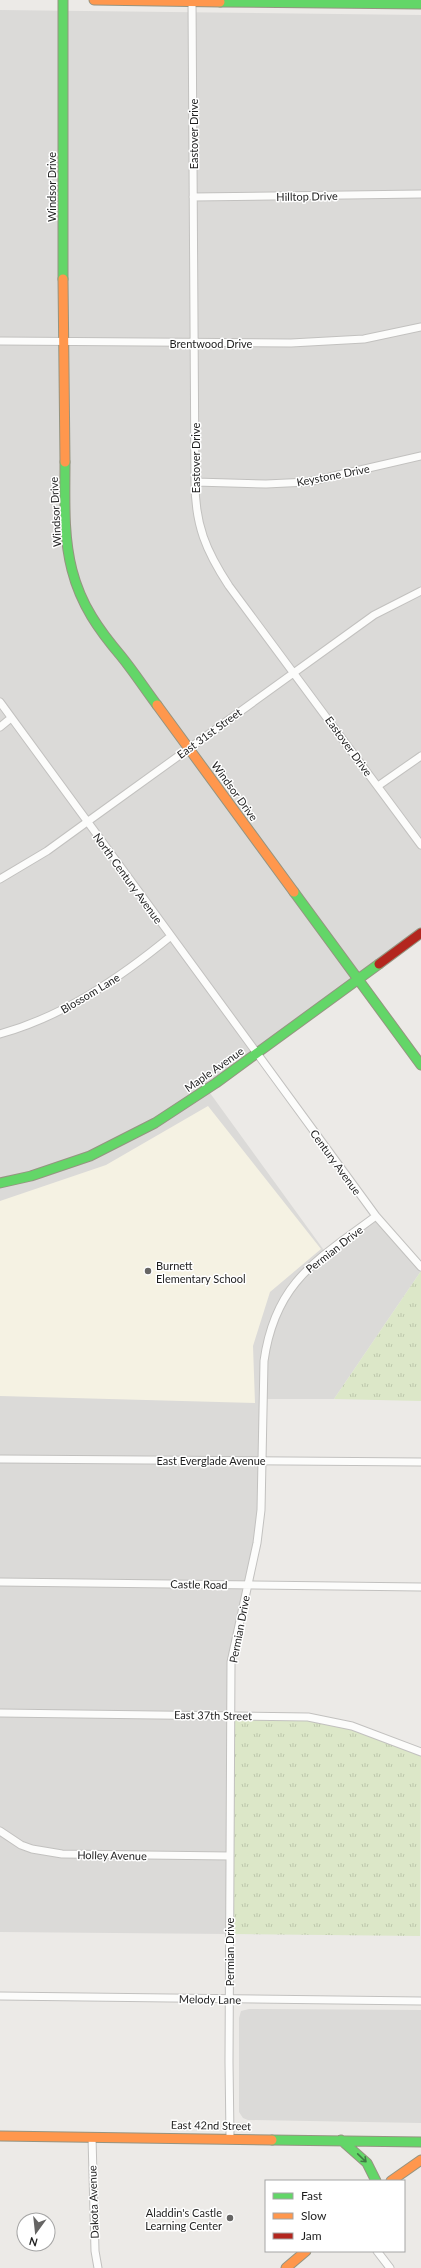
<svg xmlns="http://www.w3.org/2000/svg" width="421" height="2268" viewBox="0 0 421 2268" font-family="Lato,sans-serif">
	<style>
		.residential { fill: #dbdad8 }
		.education { fill: #f5f2e3 }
		.grass { fill: url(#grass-tufts) }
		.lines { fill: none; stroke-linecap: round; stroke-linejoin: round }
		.street-casing { stroke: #c2c1bf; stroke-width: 9 }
		.fast-casing { stroke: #959480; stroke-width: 11 }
		.slow-casing { stroke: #959480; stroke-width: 11 }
		.jam-casing { stroke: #959480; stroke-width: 11 }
		.street { stroke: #fcfcfb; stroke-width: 7 }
		.fast { stroke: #63d668; stroke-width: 9 }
		.slow { stroke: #ff974d; stroke-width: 9 }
		.jam { stroke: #b3261e; stroke-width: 9 }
		.oneway { stroke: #407a43 }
		.poi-dot { fill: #666564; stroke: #fff; stroke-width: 1.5 }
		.labels { text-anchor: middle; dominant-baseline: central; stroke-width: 3; stroke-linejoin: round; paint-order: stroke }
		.street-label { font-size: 11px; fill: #1e1e1e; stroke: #fff }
		.poi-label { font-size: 11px; fill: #1e1e1e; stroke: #fff; text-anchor: start }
	</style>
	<defs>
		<pattern id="grass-tufts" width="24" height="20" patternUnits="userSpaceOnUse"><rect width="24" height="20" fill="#dce7c8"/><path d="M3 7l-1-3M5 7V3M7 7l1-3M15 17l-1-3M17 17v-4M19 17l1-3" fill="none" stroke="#bcc6ab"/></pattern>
	</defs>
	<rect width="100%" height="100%" fill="#eceae7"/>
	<path class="residential" d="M0,10L421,15V932L306,1017L210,1093L326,1253L376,1216L421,1267V1271L334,1399H262L261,1510L231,1662L229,1934L0,1932Z
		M249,2009L421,2010V2123L248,2120L243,2118L239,2112V2018L241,2011Z"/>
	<path class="education" d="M208,1106L321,1249L270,1292L253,1346L255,1403L0,1396V1201L106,1165Z"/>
	<path class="grass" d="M421,1271V1401L334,1399Z
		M231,1715L308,1717L352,1726L421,1752L420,1936L229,1934Z"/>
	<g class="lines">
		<defs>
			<path id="street" d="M192,0L195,482C195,525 206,551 229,586L421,845
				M193,197L421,194
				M0,341L291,343L364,339L421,327
				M195,482L266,484L308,482L421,456
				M0,702L376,1216L421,1267
				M0,727L11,718
				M378,786L421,756
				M0,879L47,851L87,822L374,615L421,591
				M0,1034C64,1016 120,978 171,936
				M0,1459L421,1462
				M0,1582L421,1587
				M0,1713L308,1717L352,1726L421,1752
				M0,1831L21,1845L32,1849L62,1854L230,1856
				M0,1996L421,2001
				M92,2137L95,2251L98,2268
				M230,2137L229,2062L231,1662L257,1543L261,1510L264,1361C275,1282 317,1260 376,1216
				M377,2251L390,2268"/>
			<path id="fast" d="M63,0V279
				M220,2L421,4
				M65,462C65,498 63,535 72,570C81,605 99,630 121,656C134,672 145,689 157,705
				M294,892L421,1065
				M0,1183L31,1176L90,1156L155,1123L216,1083L379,964
				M272,2140L421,2142
				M341,2140L367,2163L376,2181"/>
			<path id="slow" d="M94,0L220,2
				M63,279L65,462
				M157,705L294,892
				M0,2136L272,2140
				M391,2181L421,2160
				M286,2268L306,2251"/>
			<path id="jam" d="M379,964L421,933"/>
		</defs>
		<use href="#street" class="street-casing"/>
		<use href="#fast" class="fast-casing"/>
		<use href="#slow" class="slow-casing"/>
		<use href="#jam" class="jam-casing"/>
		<use href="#street" class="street"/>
		<use href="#fast" class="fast"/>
		<use href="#slow" class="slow"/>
		<use href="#jam" class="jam"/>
	</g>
	<defs><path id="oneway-shaft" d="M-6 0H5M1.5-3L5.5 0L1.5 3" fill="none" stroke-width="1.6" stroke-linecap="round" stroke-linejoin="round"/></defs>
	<use class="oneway" href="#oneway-shaft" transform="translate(362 2158) rotate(44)"/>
	<g class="poi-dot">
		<circle cx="148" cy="1271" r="4"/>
		<circle cx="230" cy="2218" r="4"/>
	</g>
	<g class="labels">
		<g class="street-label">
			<text transform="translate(193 134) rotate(-90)">Eastover Drive</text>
			<text transform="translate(51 187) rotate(-90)">Windsor Drive</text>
			<text transform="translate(307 196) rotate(-1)">Hilltop Drive</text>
			<text x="211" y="343">Brentwood Drive</text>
			<text transform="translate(195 458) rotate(-90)">Eastover Drive</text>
			<text transform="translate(333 475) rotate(-11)">Keystone Drive</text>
			<text transform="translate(55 512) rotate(-93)">Windsor Drive</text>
			<text transform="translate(209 733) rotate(-36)">East 31st Street</text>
			<text transform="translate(349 746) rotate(54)">Eastover Drive</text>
			<text transform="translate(235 791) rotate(54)">Windsor Drive</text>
			<text transform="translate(128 878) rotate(54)">North Century Avenue</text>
			<text transform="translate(90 993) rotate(-31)">Blossom Lane</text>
			<text transform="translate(214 1069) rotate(-35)">Maple Avenue</text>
			<text transform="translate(336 1162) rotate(54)">Century Avenue</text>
			<text transform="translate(334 1249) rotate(-38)">Permian Drive</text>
			<text x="211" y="1460">East Everglade Avenue</text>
			<text transform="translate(199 1584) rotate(1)">Castle Road</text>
			<text transform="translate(239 1629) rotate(-79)">Permian Drive</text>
			<text transform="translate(213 1715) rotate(1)">East 37th Street</text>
			<text transform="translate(112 1855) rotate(1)">Holley Avenue</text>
			<text transform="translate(229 1952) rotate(-90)">Permian Drive</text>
			<text transform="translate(210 1999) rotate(1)">Melody Lane</text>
			<text transform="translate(211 2125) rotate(1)">East 42nd Street</text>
			<text transform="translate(93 2202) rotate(-92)">Dakota Avenue</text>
		</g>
		<g class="poi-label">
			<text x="156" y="1265">Burnett<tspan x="156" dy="13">Elementary School</tspan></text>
			<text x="222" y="2212" text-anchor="end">Aladdin's Castle<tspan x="222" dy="13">Learning Center</tspan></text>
		</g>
	</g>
	<rect x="265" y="2180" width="140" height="72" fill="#ffffff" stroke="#a5a5a5"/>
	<rect x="273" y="2193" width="20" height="6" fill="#63d668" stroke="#a5a5a5"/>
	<text x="301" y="2200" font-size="12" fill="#1e1e1e">Fast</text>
	<rect x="273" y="2213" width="20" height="6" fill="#ff974d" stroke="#a5a5a5"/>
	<text x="301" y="2220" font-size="12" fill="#1e1e1e">Slow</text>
	<rect x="273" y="2233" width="20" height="6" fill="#b3261e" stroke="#a5a5a5"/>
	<text x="301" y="2240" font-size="12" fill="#1e1e1e">Jam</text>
	<g transform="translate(36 2232) rotate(195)"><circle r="19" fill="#ffffff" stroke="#a5a5a5"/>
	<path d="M0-3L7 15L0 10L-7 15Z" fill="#666564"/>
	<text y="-6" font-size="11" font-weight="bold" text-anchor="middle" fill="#1e1e1e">N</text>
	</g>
</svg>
